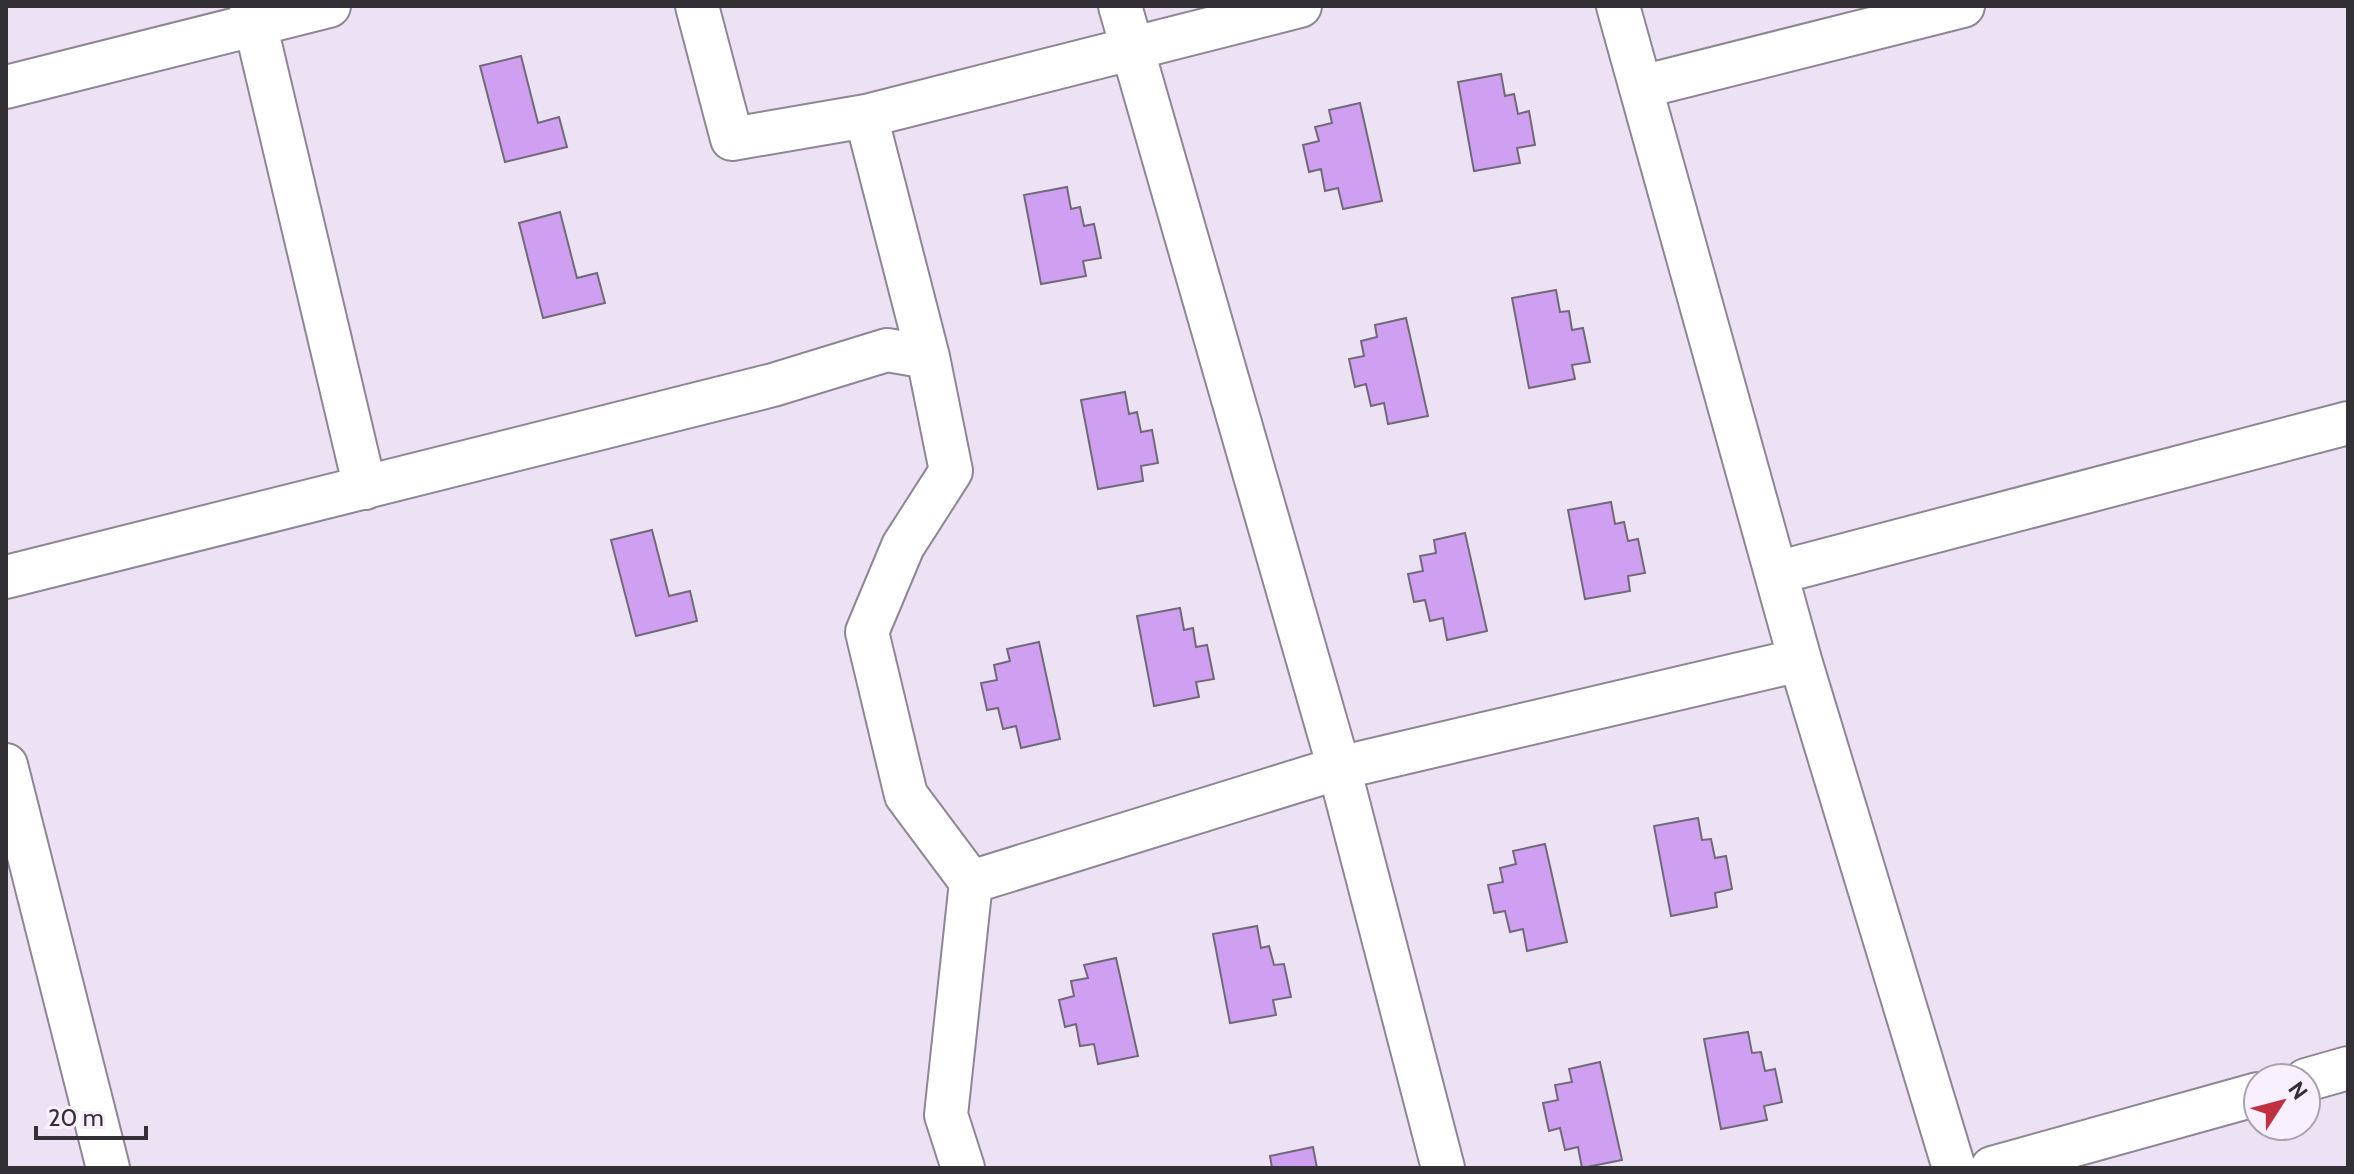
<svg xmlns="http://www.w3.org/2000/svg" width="2354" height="1174" viewBox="0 0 2354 1174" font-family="Cabin,sans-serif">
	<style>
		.building { fill: #cfa0f2; stroke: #716977; stroke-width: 2 }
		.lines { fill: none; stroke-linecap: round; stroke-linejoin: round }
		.minor-casing { stroke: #8e8695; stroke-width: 46 }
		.minor { stroke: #fff; stroke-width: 42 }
	</style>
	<rect width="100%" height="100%" fill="#ece2f3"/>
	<path class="building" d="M521,56L538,123L559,117L567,147L505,162L480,66Z
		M1501,74L1505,96L1514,94L1518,114L1529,111L1535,145L1517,148L1520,163L1474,171L1458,82Z
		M1360,103L1382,201L1343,209L1338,188L1325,191L1321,169L1309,172L1303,145L1319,141L1315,127L1332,123L1329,110Z
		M1067,187L1071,209L1080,207L1084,226L1094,224L1101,258L1083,261L1086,276L1041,284L1024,195Z
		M560,212L577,278L597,273L605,303L543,318L519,223Z
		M1556,290L1560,312L1569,311L1572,330L1583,328L1590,362L1572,365L1575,379L1529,388L1512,298Z
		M1406,318L1428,416L1388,424L1384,403L1371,406L1366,384L1355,387L1349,359L1364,356L1361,341L1377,337L1375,325Z
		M1125,392L1129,414L1137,412L1141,432L1152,430L1158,463L1141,466L1143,481L1098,489L1081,400Z
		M1611,502L1615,524L1624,522L1628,541L1638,539L1645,573L1628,576L1630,591L1585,599L1568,510Z
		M652,530L669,596L690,591L697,621L636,636L611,540Z
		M1465,533L1487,631L1447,640L1443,618L1430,621L1425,600L1414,602L1408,574L1423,571L1420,556L1436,553L1434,540Z
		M1180,608L1184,630L1193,628L1196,647L1207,645L1214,679L1196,682L1199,697L1154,706L1137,616Z
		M1039,642L1060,739L1021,748L1016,726L1003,729L998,708L987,710L981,683L997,680L994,665L1010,661L1007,649Z
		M1698,818L1702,840L1711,839L1715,858L1726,856L1732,889L1715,893L1717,907L1671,916L1654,826Z
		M1545,844L1567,942L1527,951L1523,929L1510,932L1505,911L1494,913L1488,885L1503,882L1500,868L1516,864L1513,851Z
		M1257,926L1261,948L1269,946L1274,965L1284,964L1291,997L1273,1000L1276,1015L1230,1023L1213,934Z
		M1116,958L1138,1056L1098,1064L1094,1044L1080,1046L1076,1024L1065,1027L1059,1000L1074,996L1071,981L1088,978L1084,965Z
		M1748,1032L1752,1053L1761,1052L1765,1071L1775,1069L1782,1102L1764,1106L1767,1120L1721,1129L1704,1039Z
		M1600,1062L1622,1160L1582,1168L1578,1147L1565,1150L1560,1128L1549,1131L1543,1103L1558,1100L1555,1085L1572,1082L1569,1069Z
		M1313,1147L1317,1168H1272L1270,1156Z"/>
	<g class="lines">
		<defs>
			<path id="minor" d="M251,6L365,488
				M697,6L732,139L866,116L928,357
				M1120,6L1339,768L1443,1168
				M1618,6L1800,660L1954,1168
				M6,87L329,6
				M1641,87L1963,6
				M866,116L1300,6
				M1776,573L2348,423
				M6,577L773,385L887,350L928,357L951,471L903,546L867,632L906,795L971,882
				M6,765L108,1168
				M2306,1080L2348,1068
				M963,1168L946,1115L971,882L1339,768L1800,660
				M1992,1168L2258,1094"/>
		</defs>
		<use href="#minor" class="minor-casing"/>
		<use href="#minor" class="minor"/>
	</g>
	<rect width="2354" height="1174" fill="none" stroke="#322f35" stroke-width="16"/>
	<g transform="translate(2282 1102) rotate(54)"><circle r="38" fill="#f8f0fe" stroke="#a9a3ae" stroke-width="2"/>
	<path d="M0-6L14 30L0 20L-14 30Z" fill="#c0303e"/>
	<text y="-12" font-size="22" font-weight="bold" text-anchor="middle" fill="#322f35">N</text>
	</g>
	<path d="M36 1126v12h110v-12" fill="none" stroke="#322f35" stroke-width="4"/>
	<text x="48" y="1126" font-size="24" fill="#322f35" stroke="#f8f0fe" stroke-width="6" paint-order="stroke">20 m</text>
</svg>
